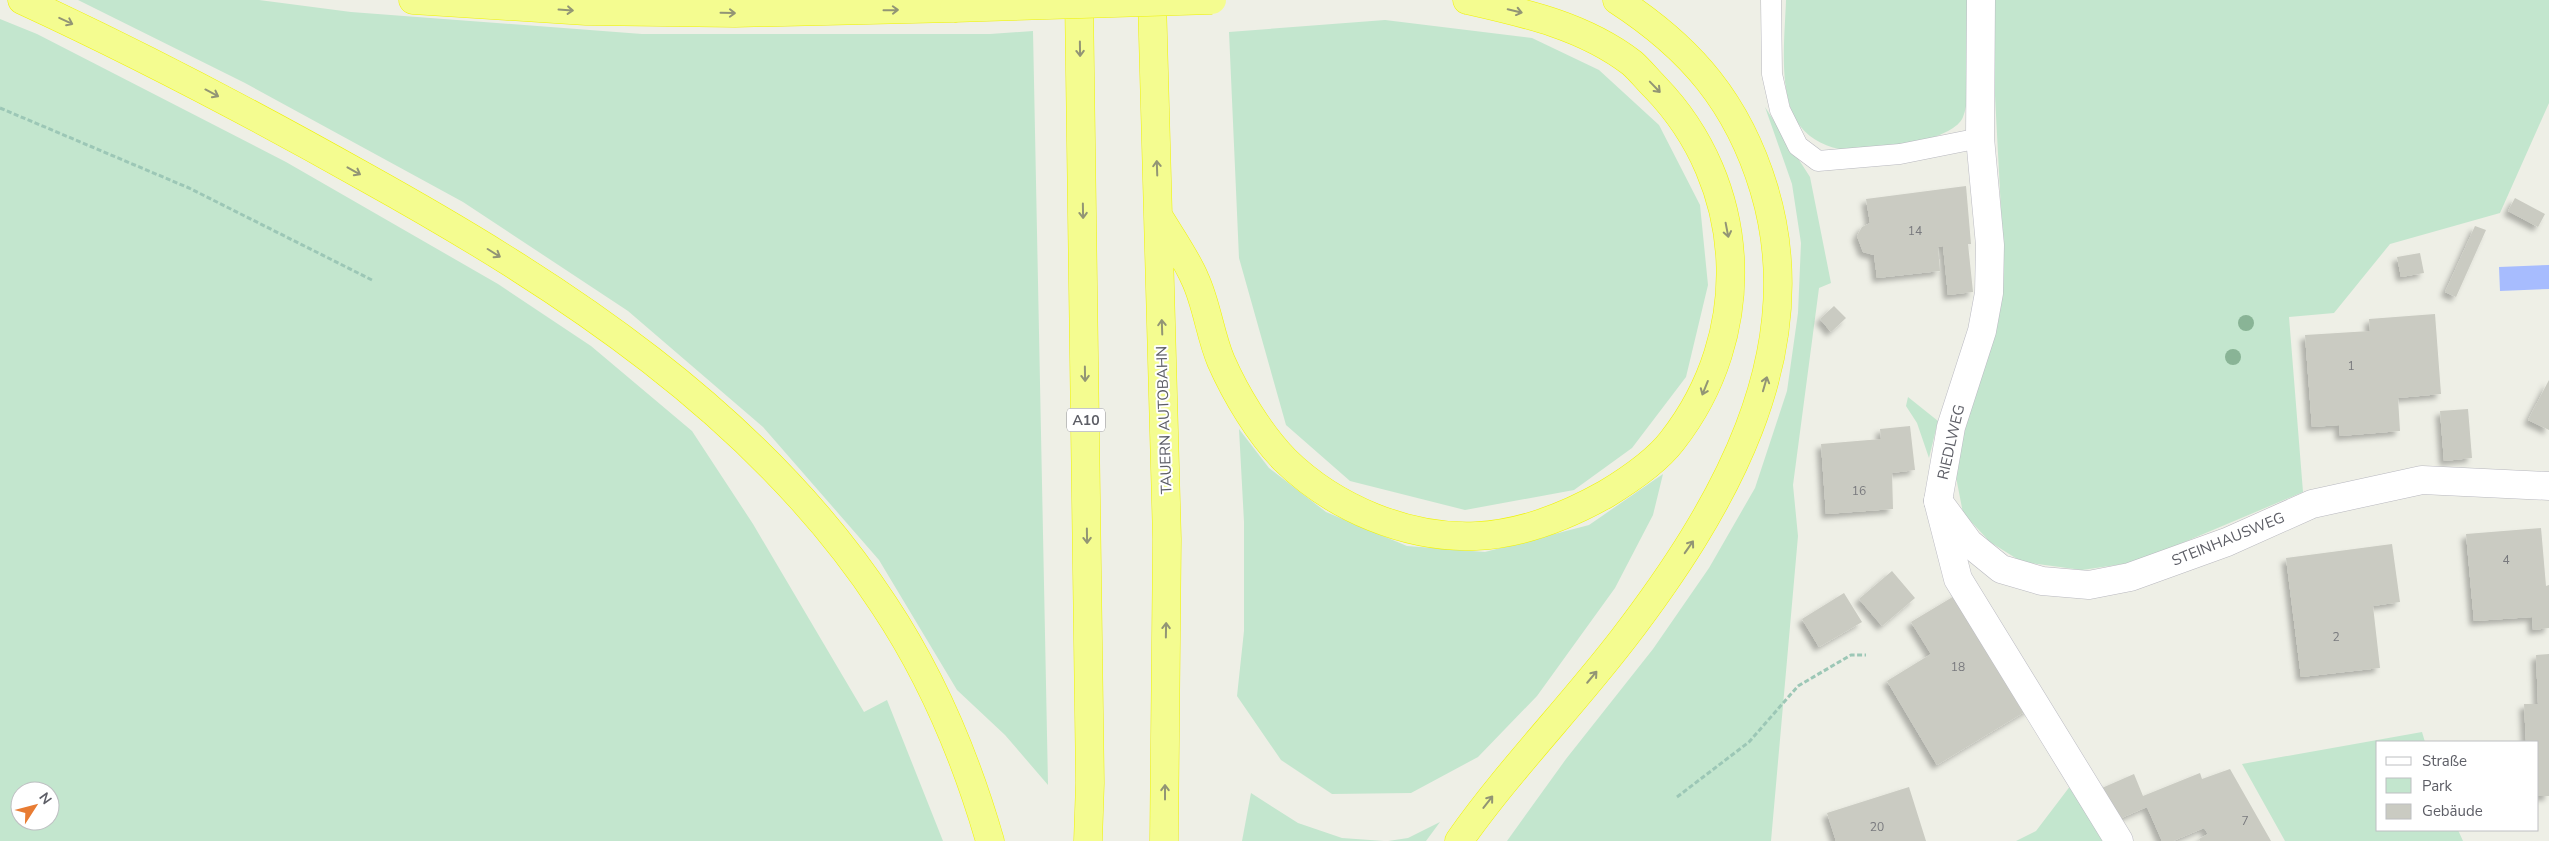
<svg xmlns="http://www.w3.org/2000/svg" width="2549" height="841" viewBox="0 0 2549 841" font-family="'Nunito Sans',sans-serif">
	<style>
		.green { fill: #c3e6ce; fill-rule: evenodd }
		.water { fill: #a7bcfe }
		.building { fill: #cacbc2; filter: url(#shadow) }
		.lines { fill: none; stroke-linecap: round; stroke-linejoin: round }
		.lane-casing { stroke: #b8b8bf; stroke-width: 21 }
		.street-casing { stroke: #b8b8bf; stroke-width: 29 }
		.secondary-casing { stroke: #bbbbc3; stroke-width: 29 }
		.highway-casing { stroke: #eff203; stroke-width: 29 }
		.path { stroke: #9cc7b6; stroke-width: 3; stroke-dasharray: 5 2.5; stroke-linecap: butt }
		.lane { stroke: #fff; stroke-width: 20 }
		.street { stroke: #fff; stroke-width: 28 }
		.secondary { stroke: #fff; stroke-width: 28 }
		.highway { stroke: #f4fc90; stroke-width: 28 }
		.highway-bridge-casing { stroke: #eff203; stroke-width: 29; stroke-linecap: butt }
		.highway-bridge { stroke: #f4fc90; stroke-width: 28 }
		.tree { fill: #89b496 }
		.oneway { stroke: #929575 }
		.labels { text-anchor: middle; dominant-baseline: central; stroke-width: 4; stroke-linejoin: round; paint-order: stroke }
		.number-label { font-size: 12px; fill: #78797d }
		.shield { fill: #fff; stroke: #8e8e94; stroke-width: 1 }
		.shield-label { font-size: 14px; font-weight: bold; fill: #5d5e66 }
		.street-label { font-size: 15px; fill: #5d5e66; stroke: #fff }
	</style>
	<defs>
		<filter id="shadow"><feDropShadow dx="-4.5" dy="4.5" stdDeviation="2.5" flood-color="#0004"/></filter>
	</defs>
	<rect width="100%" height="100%" fill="#eeefe6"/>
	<path class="green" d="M78,0H259L351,12L642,34H990L1033,31L1048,785L1005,735L957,690L879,560L763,427L628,311L463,202L245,83Z
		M1786,0H1968C1968,29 1973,92 1963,117C1959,128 1939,136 1928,139C1917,142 1856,151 1846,150C1828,148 1811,140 1800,126C1777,96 1785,36 1786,0Z
		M1990,0H2549V103L2500,213L2390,244L2334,313L2289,317L2303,492L2137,562L2082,570L2022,562L1990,542L1963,513L1955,472L1965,421L1995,323L2004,268Z
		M0,19L37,34L286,162L498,284L591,346L692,431L753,524L864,712L887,700L943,841H0ZM20,791H50V821H20Z
		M1385,20L1532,38L1599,70L1659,125L1700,205L1708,285L1686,377L1632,448L1574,490L1465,510L1350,481L1286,425L1239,258L1229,32Z
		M1765,107L1810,177L1831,283L1819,288L1793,485L1798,536L1771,841H1507L1566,759L1653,649L1709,568L1755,488L1787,391L1798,313L1801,243L1792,184Z
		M1908,397L1938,421L1929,458L1917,423L1906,406Z
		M1239,429L1269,468L1326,512L1407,546L1485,552L1589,525L1663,474L1653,515L1615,588L1537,696L1478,757L1411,793L1332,794L1281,760L1237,696L1244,631V522Z
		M2422,732L2425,742H2378V830H2458L2463,841H2285L2242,764Z
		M2074,781L2108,841H2016L2036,831Z
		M1251,793L1298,823L1342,838L1384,841H1242Z
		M1440,822L1426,841H1388L1408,838Z"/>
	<path class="water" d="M2549,265V289L2500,291L2499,267Z"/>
	<path class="building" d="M1966,186L1971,244H1968L1973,292L1948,295L1943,246L1938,247L1940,271L1877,278L1874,255L1863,252L1857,236L1862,227L1870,223L1866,199Z
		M2515,198L2545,214L2538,227L2508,211Z
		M2475,226L2486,230L2456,297L2445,292Z
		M2420,253L2424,273L2401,277L2397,257Z
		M1834,306L1846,318L1831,332L1820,319Z
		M2435,314L2441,394L2398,398L2400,431L2340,436L2339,425L2312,427L2305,335L2370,331L2369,319Z
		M2549,380V430L2528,420Z
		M2468,409L2472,458L2444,461L2440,411Z
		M1910,426L1915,470L1892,473L1893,509L1826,514L1821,444L1881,439L1880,429Z
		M2541,528L2546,586L2549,585V628L2533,630L2532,617L2474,621L2466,534Z
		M2392,544L2400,602L2373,606L2380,668L2301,677L2286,558Z
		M1892,571L1915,598L1882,626L1859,599Z
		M1961,592L2031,708L1937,765L1887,681L1931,654L1911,622Z
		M1844,593L1862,622L1819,647L1802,619Z
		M2549,654V796H2538V742H2526L2524,704H2538L2536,655Z
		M2230,769L2271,841H2200L2199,839L2208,834L2204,828L2173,841H2162L2147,807L2119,819L2102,788L2134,774L2143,796L2200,773L2202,779Z
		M1909,787L1926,841H1836L1827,813Z"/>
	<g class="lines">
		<defs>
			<path id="lane" d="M1771,0L1772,74L1780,110L1798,146L1818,161L1900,154L1980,138"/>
			<path id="street" d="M1938,501L1969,543L2001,569L2042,581L2089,585L2130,577L2227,542L2312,504L2422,480L2549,486"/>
			<path id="secondary" d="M1981,0L1980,138L1990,245L1989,293L1982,331L1951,427L1938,501L1958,579L2119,841"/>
			<path id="highway" d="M22,0C139,54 253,114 365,177C561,286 759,414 884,605C932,677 966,758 990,841
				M413,0L586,11L735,13L954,8
				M1079,0L1090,783L1088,841
				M1152,0L1167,539L1164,841
				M1159,217C1171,237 1186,258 1195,279C1207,305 1210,335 1221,361C1236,395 1259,433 1285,460C1334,508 1407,539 1476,536C1521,534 1567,516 1606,494C1629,480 1656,462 1672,441C1756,334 1749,184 1655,87C1647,79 1640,70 1632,63C1584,26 1525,13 1467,0
				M1459,841C1509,770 1570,708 1623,639C1721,511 1814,355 1764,189C1738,103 1691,48 1617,0"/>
		</defs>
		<use href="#lane" class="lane-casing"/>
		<use href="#street" class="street-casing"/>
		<use href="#secondary" class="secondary-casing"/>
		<use href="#highway" class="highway-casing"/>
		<path class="path" d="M0,108L189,188L374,281
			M1677,797L1749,742L1798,686L1851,655H1866"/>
		<use href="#lane" class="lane"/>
		<use href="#street" class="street"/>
		<use href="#secondary" class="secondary"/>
		<use href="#highway" class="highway"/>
		<defs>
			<path id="highway-bridge" d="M954,8L1212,0"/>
		</defs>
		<use href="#highway-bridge" class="highway-bridge-casing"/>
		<use href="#highway-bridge" class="highway-bridge"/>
	</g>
	<g class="tree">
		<circle cx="2246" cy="323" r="8"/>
		<circle cx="2233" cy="357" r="8"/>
	</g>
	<defs><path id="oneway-shaft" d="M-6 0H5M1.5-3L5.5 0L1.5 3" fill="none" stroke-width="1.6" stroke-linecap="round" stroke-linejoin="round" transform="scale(1.25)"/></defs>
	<g class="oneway">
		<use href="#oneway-shaft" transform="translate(566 10) rotate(4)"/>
		<use href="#oneway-shaft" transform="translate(891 10) rotate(-1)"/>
		<use href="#oneway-shaft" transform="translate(1515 11) rotate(13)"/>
		<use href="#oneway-shaft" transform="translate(728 13) rotate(1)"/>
		<use href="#oneway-shaft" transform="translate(66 21) rotate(25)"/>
		<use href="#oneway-shaft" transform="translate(1080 49) rotate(89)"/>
		<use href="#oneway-shaft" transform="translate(1655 87) rotate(46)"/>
		<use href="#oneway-shaft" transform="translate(212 93) rotate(28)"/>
		<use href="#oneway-shaft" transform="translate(1157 168) rotate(-92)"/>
		<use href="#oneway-shaft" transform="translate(354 171) rotate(29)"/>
		<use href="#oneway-shaft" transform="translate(1083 211) rotate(89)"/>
		<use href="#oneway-shaft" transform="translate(1727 230) rotate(79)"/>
		<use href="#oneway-shaft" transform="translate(494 253) rotate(32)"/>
		<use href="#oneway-shaft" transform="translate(1162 327) rotate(-92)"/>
		<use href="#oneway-shaft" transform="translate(1085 374) rotate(89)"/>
		<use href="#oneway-shaft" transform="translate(1765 384) rotate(-74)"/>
		<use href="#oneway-shaft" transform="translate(1705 388) rotate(112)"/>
		<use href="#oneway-shaft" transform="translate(1087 536) rotate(89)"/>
		<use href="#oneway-shaft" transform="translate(1689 547) rotate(-55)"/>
		<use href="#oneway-shaft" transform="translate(1166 630) rotate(-89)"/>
		<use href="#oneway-shaft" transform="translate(1592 677) rotate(-50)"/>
		<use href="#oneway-shaft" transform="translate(1165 792) rotate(-90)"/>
		<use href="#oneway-shaft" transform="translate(1488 802) rotate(-52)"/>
	</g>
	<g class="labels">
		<g class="number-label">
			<text x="1915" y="231">14</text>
			<text x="2351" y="366">1</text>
			<text x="1859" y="491">16</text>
			<text x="2506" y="560">4</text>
			<text x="2336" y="637">2</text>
			<text x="1958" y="667">18</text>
			<text x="2245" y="821">7</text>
			<text x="1877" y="827">20</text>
		</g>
		<rect class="shield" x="1067" y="408.5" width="38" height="23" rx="4"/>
		<g class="shield-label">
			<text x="1086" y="420">A10</text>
		</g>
		<g class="street-label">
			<text transform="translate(1164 420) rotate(-92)">TAUERN AUTOBAHN</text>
			<text transform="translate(1951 442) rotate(-77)">RIEDLWEG</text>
			<text transform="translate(2228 539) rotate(-22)">STEINHAUSWEG</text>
		</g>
	</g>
	<rect x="2376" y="741" width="162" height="90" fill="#ffffff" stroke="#bebfc2"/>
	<rect x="2386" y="757" width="25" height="8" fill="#ffffff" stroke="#bebfc2"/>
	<text x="2422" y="766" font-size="15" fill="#5d5e66">Straße</text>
	<rect x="2386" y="778" width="25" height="15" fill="#c3e6ce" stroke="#bebfc2"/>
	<text x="2422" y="791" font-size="15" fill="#5d5e66">Park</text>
	<rect x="2386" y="804" width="25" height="15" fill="#cacbc2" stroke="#bebfc2"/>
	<text x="2422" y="816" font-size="15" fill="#5d5e66">Gebäude</text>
	<g transform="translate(35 806) rotate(54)"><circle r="24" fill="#ffffff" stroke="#bebfc2"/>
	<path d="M0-4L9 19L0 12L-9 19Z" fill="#e87c33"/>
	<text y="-8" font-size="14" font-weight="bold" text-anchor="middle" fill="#5d5e66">N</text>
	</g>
</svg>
